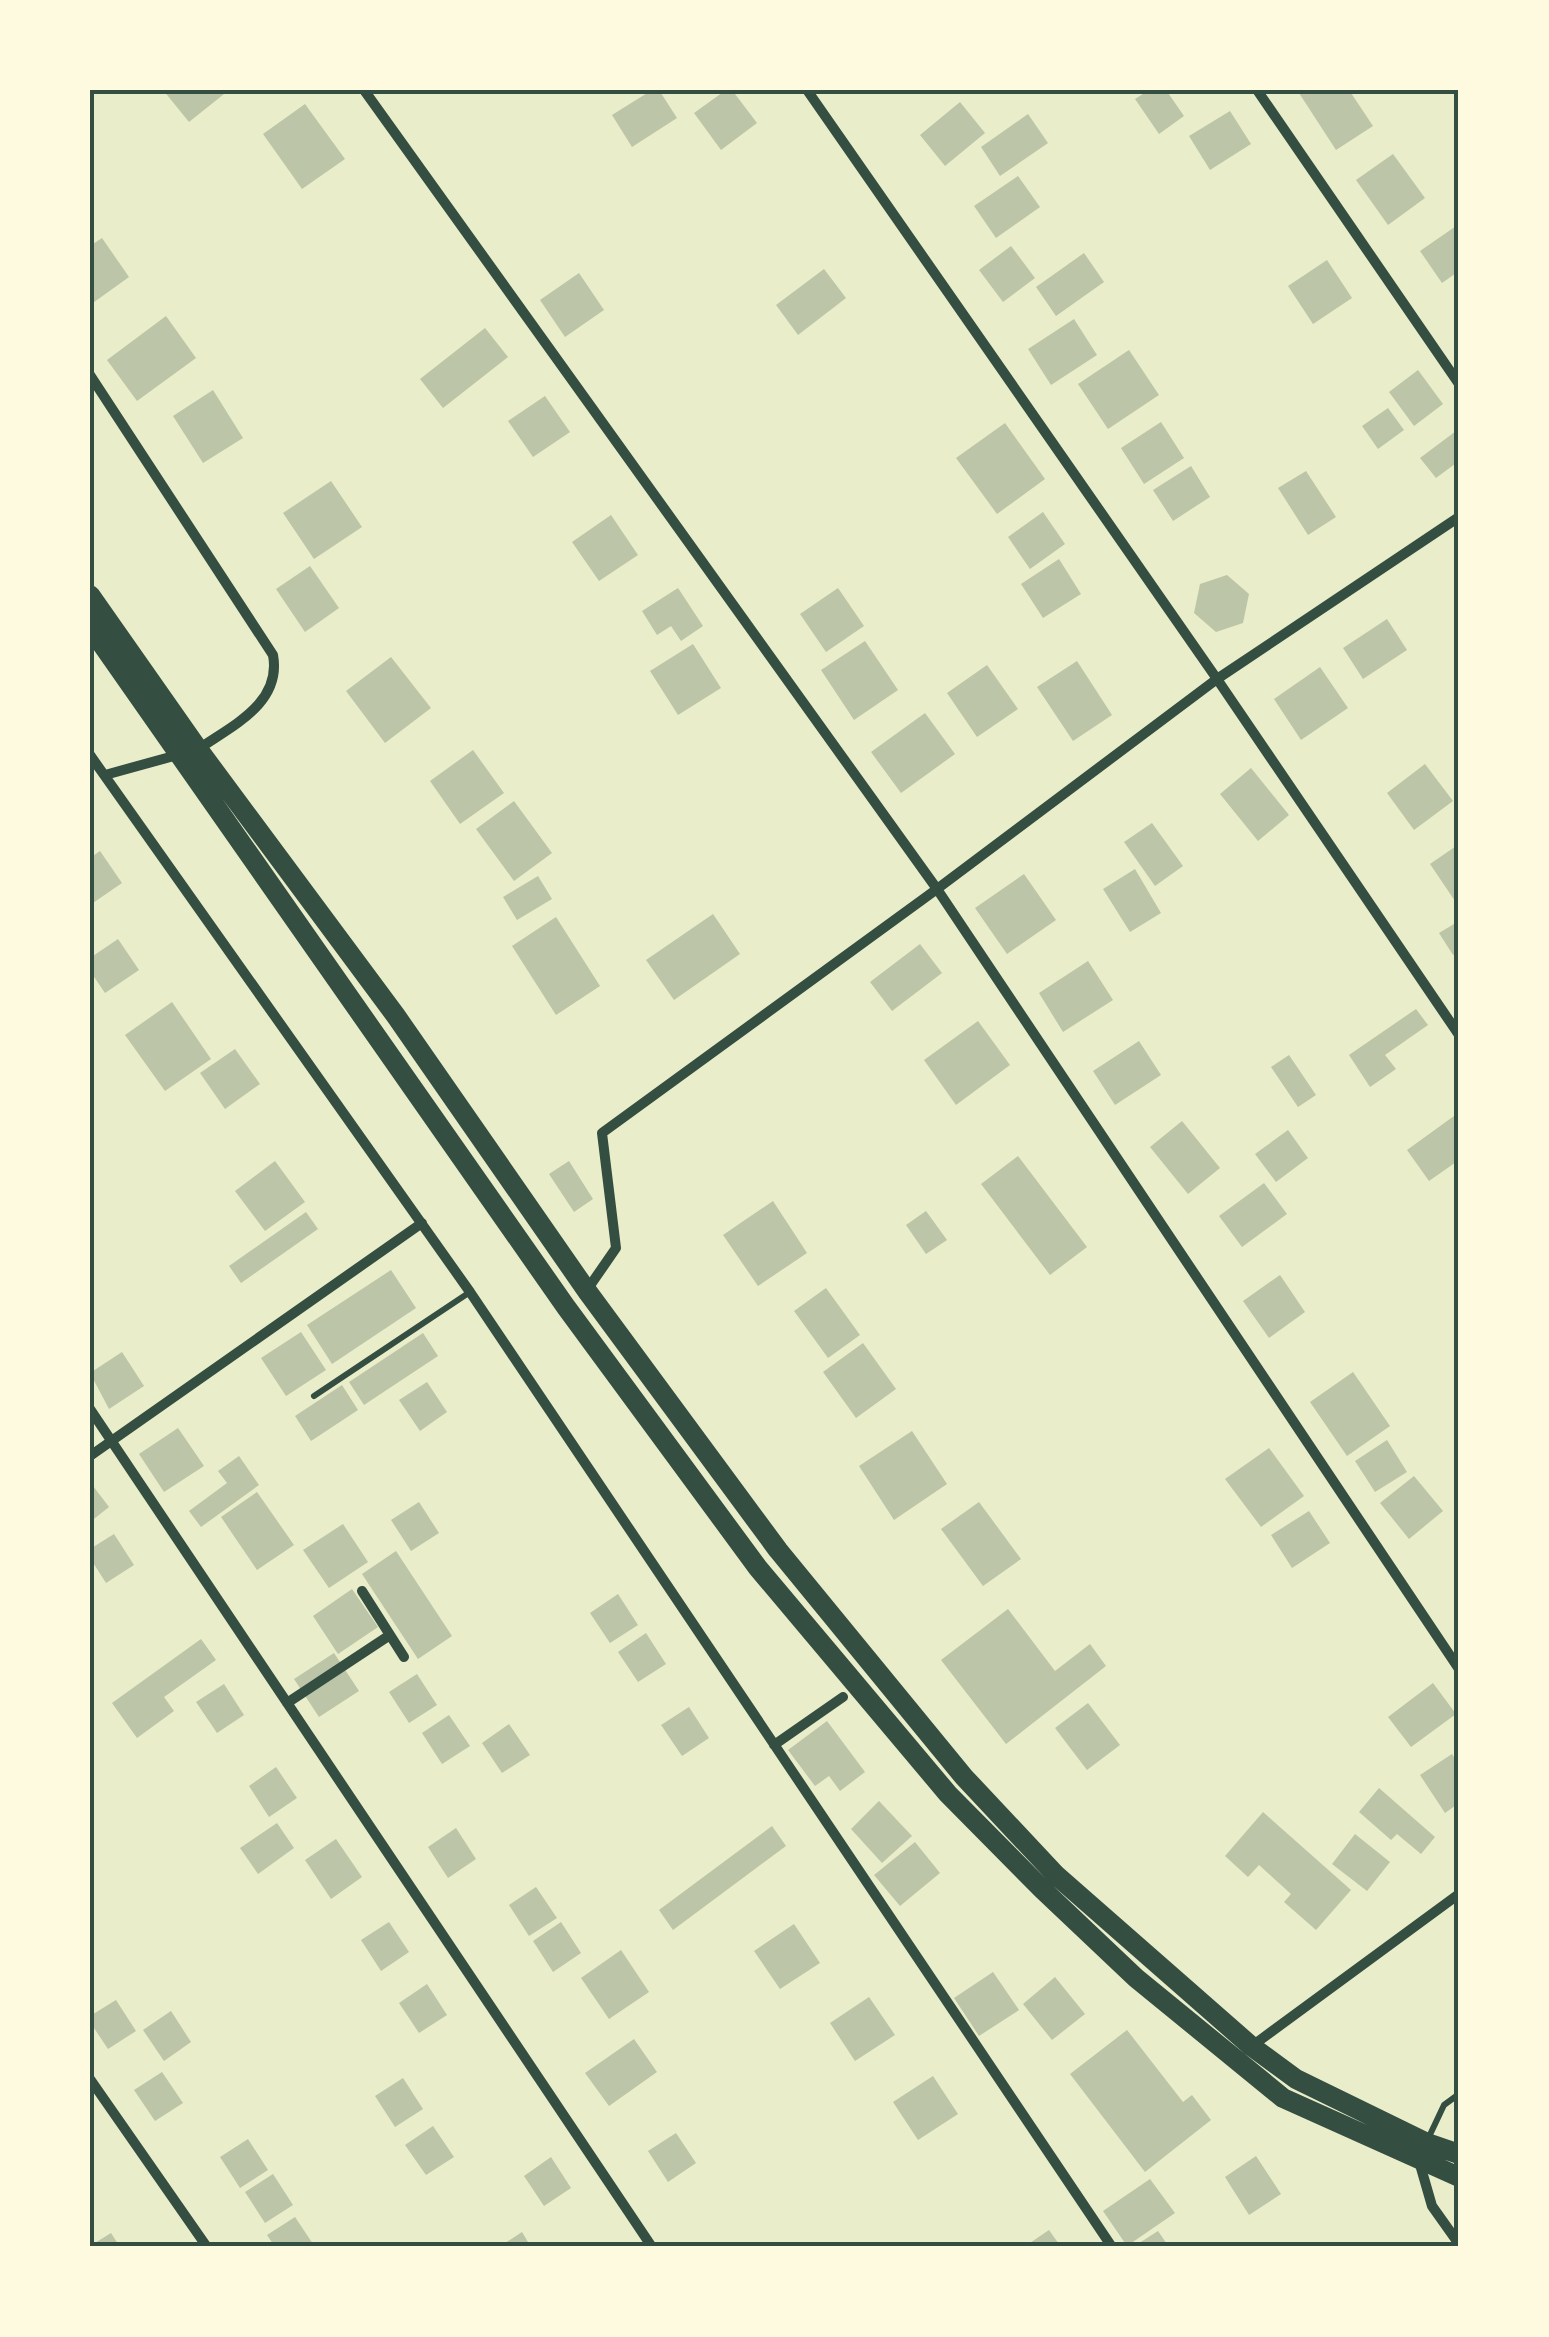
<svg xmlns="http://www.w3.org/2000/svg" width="1549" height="2337" viewBox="0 0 1549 2337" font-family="'PT Sans Narrow',sans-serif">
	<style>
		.building { fill: #bcc5a7 }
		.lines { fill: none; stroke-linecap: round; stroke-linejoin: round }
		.service { stroke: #344e41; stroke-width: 6 }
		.minor { stroke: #344e41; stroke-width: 10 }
		.trunk { stroke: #344e41; stroke-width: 20 }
		.neatline { fill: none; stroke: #344e41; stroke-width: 4 }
	</style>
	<rect width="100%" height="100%" fill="#e9edc9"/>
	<path class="building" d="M163,90H229L189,122Z
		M652,90H659L677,118L632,147L612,115Z
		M726,90H732L757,123L721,150L694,113Z
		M1149,90H1166L1184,116L1159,134L1135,99Z
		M1304,90H1349L1373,126L1336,150L1299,93Z
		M960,102L985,133L945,166L920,135Z
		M305,104L345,159L302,189L263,134Z
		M1230,111L1251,144L1210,170L1189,136Z
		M1028,114L1048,143L1000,176L981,147Z
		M1393,154L1425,198L1388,225L1356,180Z
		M1018,176L1040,207L996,238L974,206Z
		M1459,224V271L1442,283L1420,251Z
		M102,238L129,277L90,305V246Z
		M1011,246L1035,278L1003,302L979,270Z
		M1084,253L1104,282L1056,316L1036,287Z
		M1327,260L1352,298L1313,324L1288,286Z
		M824,269L846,298L798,335L776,305Z
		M579,273L604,310L565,337L540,300Z
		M166,316L196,358L137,401L107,360Z
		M1074,319L1097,355L1051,385L1028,349Z
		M485,328L508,357L443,408L420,379Z
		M1129,350L1159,395L1108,429L1078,384Z
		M1418,370L1443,404L1414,426L1389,392Z
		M213,390L243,438L203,463L173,416Z
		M545,396L570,432L533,457L508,421Z
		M1388,408L1404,430L1378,449L1362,426Z
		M1161,422L1184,458L1144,484L1121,448Z
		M1005,423L1045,479L997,514L956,458Z
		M1456,431L1459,436V461L1436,478L1420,458Z
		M1191,466L1210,497L1173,521L1153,490Z
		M1306,471L1336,517L1308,535L1278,488Z
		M331,481L362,527L314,559L283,513Z
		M1043,512L1065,544L1030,569L1008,537Z
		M611,515L638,555L599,581L572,542Z
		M1059,559L1081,594L1043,618L1021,584Z
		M310,566L339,608L305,632L276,589Z
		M1227,575L1249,594L1243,623L1216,632L1194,613L1200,584Z
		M678,588L703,626L681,641L671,626L657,635L642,611Z
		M838,588L864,626L826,652L800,614Z
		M1387,619L1407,650L1363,679L1343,648Z
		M865,641L898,690L854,720L821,670Z
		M693,644L721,688L678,715L650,671Z
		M391,657L431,708L385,743L346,691Z
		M1077,661L1112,715L1073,741L1037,687Z
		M987,665L1018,709L977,737L947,693Z
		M1320,667L1348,708L1301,740L1274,699Z
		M925,713L955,754L901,793L871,752Z
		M473,750L504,793L460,824L430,781Z
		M1425,764L1453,801L1414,830L1387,793Z
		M1251,768L1289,815L1258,841L1220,794Z
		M514,801L552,853L514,881L476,829Z
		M1152,823L1183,866L1155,886L1124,842Z
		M1459,844V907L1430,864Z
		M100,851L122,883L90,905V858Z
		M1135,869L1161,913L1130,932L1103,889Z
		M1024,874L1056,920L1007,954L975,908Z
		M538,876L552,899L517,920L503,897Z
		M713,914L740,954L674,1000L646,960Z
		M556,917L600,986L556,1015L512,946Z
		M1459,921V951L1453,955L1439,933Z
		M118,939L139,970L105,993L90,971V958Z
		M920,944L942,973L892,1011L870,982Z
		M1088,961L1113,1000L1063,1032L1039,993Z
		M172,1002L211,1059L165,1091L125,1035Z
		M1416,1009L1428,1025L1385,1055L1396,1069L1370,1087L1349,1055Z
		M978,1021L1010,1065L956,1105L924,1060Z
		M1139,1041L1161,1075L1115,1105L1093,1071Z
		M235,1049L260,1084L225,1109L200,1073Z
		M1289,1055L1316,1095L1298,1107L1271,1067Z
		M1454,1116L1459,1123V1160L1429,1181L1407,1150Z
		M1182,1121L1220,1168L1188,1194L1150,1147Z
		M1288,1130L1308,1158L1276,1182L1255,1154Z
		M1018,1156L1087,1247L1050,1275L981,1184Z
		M275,1161L305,1202L265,1231L235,1191Z
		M569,1161L593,1199L574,1212L549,1174Z
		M1264,1183L1287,1214L1242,1247L1219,1216Z
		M773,1201L807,1253L758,1286L723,1235Z
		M926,1211L947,1240L926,1254L906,1225Z
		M306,1212L318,1229L241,1283L229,1266Z
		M391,1270L416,1308L332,1364L307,1325Z
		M1280,1275L1305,1312L1269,1338L1243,1301Z
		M826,1288L860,1335L828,1358L794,1311Z
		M301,1332L326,1370L286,1396L261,1358Z
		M423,1333L438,1356L364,1405L349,1382Z
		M863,1343L896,1389L856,1418L823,1372Z
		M122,1352L144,1386L109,1409L90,1373Z
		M1353,1372L1390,1426L1347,1456L1310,1402Z
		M427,1382L447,1412L420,1431L399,1400Z
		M342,1385L358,1410L311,1441L295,1416Z
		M178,1428L204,1466L164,1492L139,1454Z
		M912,1431L947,1484L894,1520L859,1466Z
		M1387,1440L1407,1472L1375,1492L1355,1461Z
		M1269,1448L1304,1496L1261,1527L1225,1479Z
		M239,1456L259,1485L201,1527L189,1511L227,1483L218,1471Z
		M1414,1476L1443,1511L1409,1539L1380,1503Z
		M90,1482L109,1507L90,1522Z
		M257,1492L294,1545L257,1570L221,1517Z
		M419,1502L439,1533L411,1551L391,1520Z
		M979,1502L1021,1559L983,1586L941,1529Z
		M1309,1511L1330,1543L1292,1568L1271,1535Z
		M343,1524L368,1562L329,1588L303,1550Z
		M114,1534L134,1565L106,1583L90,1558V1549Z
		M396,1551L452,1636L418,1659L362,1574Z
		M352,1589L378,1627L338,1654L313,1616Z
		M618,1594L638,1625L610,1643L590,1613Z
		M1008,1609L1055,1671L1090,1644L1106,1666L1006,1744L941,1660Z
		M646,1633L666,1664L638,1682L618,1652Z
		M201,1639L216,1660L164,1697L174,1711L137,1738L112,1703Z
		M334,1653L359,1691L319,1717L294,1679Z
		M417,1674L437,1705L409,1723L389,1692Z
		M1433,1683L1456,1714L1411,1747L1388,1717Z
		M224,1684L244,1715L217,1733L196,1702Z
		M1088,1703L1120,1745L1087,1770L1055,1728Z
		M689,1707L709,1738L682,1756L661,1725Z
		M449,1715L470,1746L442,1764L422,1733Z
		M827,1721L865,1772L840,1791L829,1776L815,1786L788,1750Z
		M509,1724L530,1755L502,1773L482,1743Z
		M1452,1754L1459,1765V1803L1445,1813L1420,1775Z
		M276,1767L297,1798L269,1817L249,1786Z
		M1379,1788L1435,1837L1421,1854L1397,1834L1391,1840L1359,1812Z
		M879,1801L912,1836L882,1863L851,1829Z
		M1263,1812L1351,1890L1316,1930L1284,1902L1291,1894L1259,1865L1248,1877L1225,1856Z
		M277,1823L294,1848L258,1874L240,1848Z
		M772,1826L786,1846L673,1930L659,1910Z
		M456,1828L476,1859L448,1878L428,1847Z
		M1355,1834L1390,1862L1367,1891L1332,1864Z
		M336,1839L362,1877L331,1899L305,1860Z
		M915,1842L940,1873L900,1906L874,1875Z
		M536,1887L557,1918L529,1936L509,1905Z
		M389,1922L409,1952L381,1971L361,1940Z
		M561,1922L581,1953L553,1972L533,1941Z
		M794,1924L820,1963L780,1989L754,1951Z
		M621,1950L649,1992L609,2019L581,1978Z
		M993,1972L1019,2010L979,2036L954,1998Z
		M1055,1977L1085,2014L1052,2040L1023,2004Z
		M427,1984L447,2015L419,2033L399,2003Z
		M869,1997L895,2035L855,2061L830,2023Z
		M116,2000L136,2031L108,2049L90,2022V2016Z
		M171,2011L191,2042L164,2061L143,2030Z
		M1127,2030L1183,2102L1192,2095L1211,2120L1145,2172L1070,2074Z
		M634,2039L657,2072L609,2106L585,2073Z
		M162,2072L183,2103L155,2121L134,2090Z
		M933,2076L958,2114L918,2140L893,2102Z
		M403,2078L423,2109L395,2127L375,2096Z
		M433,2126L454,2157L426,2175L405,2145Z
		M676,2133L696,2163L668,2182L648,2151Z
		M248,2139L268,2170L240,2188L220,2157Z
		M1256,2156L1281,2194L1249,2215L1225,2177Z
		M551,2157L571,2188L544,2206L524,2176Z
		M273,2174L293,2205L265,2223L245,2192Z
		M1150,2179L1175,2213L1127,2246L1103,2211Z
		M295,2217L315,2247H275L267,2235Z
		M1049,2230L1061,2247H1024Z
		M1158,2231L1169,2247H1133Z
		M522,2232L531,2247H499Z
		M111,2233L120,2247H90V2246Z"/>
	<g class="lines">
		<path class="service" d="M314,1396L470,1292
			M1427,2141L1444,2105L1459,2094"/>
		<path class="minor" d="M364,90L937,889L1459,1669
			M807,90L1217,679L1459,1035
			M1257,90L1459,384
			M90,375L273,655C282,704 231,726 197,750
			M90,755L470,1292L1112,2247
			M105,775L181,754
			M587,1290L616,1248L602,1133L937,889L1217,679L1459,517
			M90,1409L652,2247
			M90,1456L422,1223
			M362,1591L404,1657
			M287,1703L390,1635
			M774,1745L843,1697
			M1252,2046L1459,1894
			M90,2079L207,2247
			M1419,2161L1432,2206L1459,2244"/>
		<path class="trunk" d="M90,595L198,749L396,1016L587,1291L778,1550L964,1777L1056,1875L1251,2046L1296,2079L1427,2143L1459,2154
			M90,627L566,1307L758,1568L948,1794L1042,1889L1136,1978L1283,2098L1459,2177"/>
	</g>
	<rect width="1549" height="2337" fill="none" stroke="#fefae0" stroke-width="185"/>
	<rect x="92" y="92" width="1364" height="2152" class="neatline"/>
</svg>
